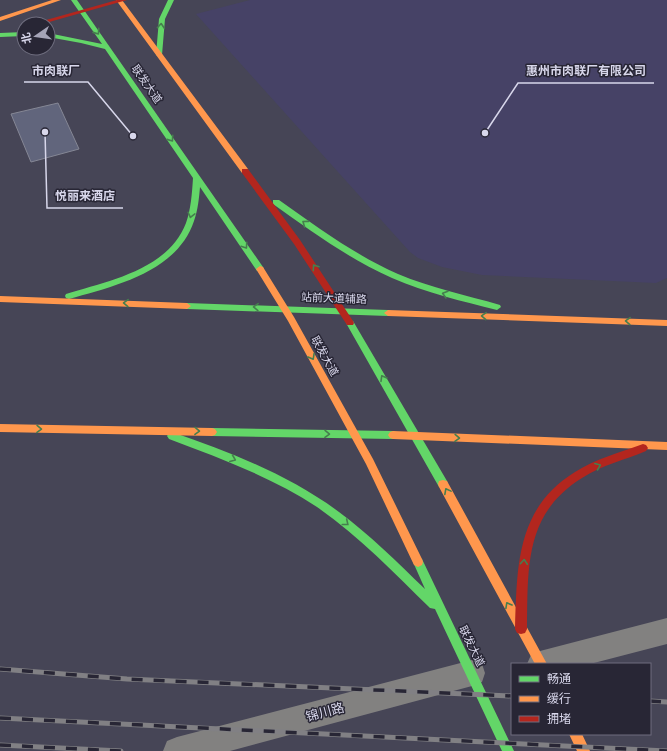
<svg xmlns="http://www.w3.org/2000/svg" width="667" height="751" viewBox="0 0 667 751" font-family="'Asap Condensed','Noto Sans SC',sans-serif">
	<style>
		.built { fill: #464266 }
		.building { fill: #61657c; stroke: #858795 }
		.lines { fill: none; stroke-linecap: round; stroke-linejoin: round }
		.street { fill: #828180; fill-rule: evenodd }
		.fast { fill: #63d668; fill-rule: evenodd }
		.slow { fill: #ff974d; fill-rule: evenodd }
		.jam { fill: #b3261e; fill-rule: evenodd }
		.rail-casing { stroke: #818084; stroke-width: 5 }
		.rail { stroke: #282635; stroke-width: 3.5; stroke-dasharray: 11; stroke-linecap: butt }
		.oneway { stroke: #467e4e }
		.labels { text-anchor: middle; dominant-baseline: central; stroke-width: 3; stroke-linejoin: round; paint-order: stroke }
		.street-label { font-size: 11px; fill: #d8d7eb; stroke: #282635 }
		.near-street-label { font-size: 13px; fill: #d8d7eb; stroke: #282635 }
		.leader { fill: none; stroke: #d8d7eb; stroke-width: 1.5 }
		.callout-dot { fill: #d8d7eb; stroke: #282635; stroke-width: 1.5 }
		.callout-label { font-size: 12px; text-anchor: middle; font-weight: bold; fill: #d8d7eb; stroke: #282635; stroke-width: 3; stroke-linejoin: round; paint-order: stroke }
	</style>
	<rect width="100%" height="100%" fill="#464556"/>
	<path class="built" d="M250,0H667V278L656,283L482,275L442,267L418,258L410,252L196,14Z"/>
	<path class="building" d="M58,103L79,149L31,162L11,114Z"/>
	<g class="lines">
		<path class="street" d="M667,618V644L590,664H527L531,655L540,651Z
			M472,660L482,664L485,673L482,682L472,686L230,751H163L167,741L177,737Z"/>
		<path class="fast" d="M71,0H77L263,267L264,269L263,271H257L200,187C199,198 198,210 194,221C177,272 115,286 69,299L66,298L65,296L66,294C108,281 168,270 186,223C191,209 192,193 193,178L105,49L81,43L48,37V33L102,44Z
			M168,0H174L165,19L162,55L159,57L156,55L159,19Z
			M24,32V36L0,37V33Z
			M273,200H279C317,227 355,255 398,274C431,288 466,295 500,305L501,307L497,310C462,301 426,293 392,278C349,259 311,231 273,204Z
			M187,303L388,310L392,313L388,316L187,309L183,306Z
			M350,320L353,321L447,481L448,484L447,487L443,488L439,487L346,323Z
			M212,428L393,431L396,432L398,435L396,438L393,439L212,436L209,435L207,432L209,429Z
			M172,432C230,452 289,475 339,512C370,535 397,562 425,589L413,562L414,559L418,557L422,559L514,751H502L435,609L430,608C394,573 359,536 317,507C272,477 219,458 169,439L167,436L169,433Z"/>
		<path class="slow" d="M52,0H61L0,21V17Z
			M116,0H122L248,169V173H242Z
			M260,266L263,267L294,317L373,459L422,559L423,562L422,565L418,567L414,565L366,464L288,321L256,269Z
			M0,296L187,303L191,306L187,309L0,302Z
			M388,310L667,320V326L388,316L384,313Z
			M0,424L212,428L215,429L217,432L215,435L212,436L0,432Z
			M393,431L667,442V450L393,439L390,438L388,435L390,432Z
			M443,480L447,481L547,664H535L439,487L438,484L439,481Z
			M569,734H582L590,751H577Z"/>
		<path class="jam" d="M117,0H127L42,24H32Z
			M242,169H248L300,240L353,321L354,323L353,325H347L294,244L242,173Z
			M643,444L646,445L648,448L646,451C625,460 602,465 582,478C524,514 528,568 527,629L525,633L521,634L517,633L515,629C517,567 516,508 575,472C595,459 621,452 643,444Z"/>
		<defs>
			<path id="rail" d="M0,669L127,679L512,696
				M650,701L667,702
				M0,718L667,751
				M0,745L121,751"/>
		</defs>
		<use href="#rail" class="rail-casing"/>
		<use href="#rail" class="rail"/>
	</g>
	<defs><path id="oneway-chevron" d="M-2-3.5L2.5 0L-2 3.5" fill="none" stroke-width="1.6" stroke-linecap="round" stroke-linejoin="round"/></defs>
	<g class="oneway">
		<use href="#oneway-chevron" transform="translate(161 26) rotate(-86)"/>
		<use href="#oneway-chevron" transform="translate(97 32) rotate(55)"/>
		<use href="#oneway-chevron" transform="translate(171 139) rotate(55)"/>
		<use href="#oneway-chevron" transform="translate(191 215) rotate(104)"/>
		<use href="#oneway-chevron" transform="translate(305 223) rotate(-144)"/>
		<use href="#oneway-chevron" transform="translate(245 246) rotate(56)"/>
		<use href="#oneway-chevron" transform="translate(315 267) rotate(-124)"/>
		<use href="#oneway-chevron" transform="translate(445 294) rotate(-164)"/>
		<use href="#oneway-chevron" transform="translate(126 303) rotate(-178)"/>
		<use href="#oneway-chevron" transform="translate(256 307) rotate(-178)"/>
		<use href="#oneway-chevron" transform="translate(484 316) rotate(-178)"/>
		<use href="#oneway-chevron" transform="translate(628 321) rotate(-178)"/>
		<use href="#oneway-chevron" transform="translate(312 357) rotate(61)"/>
		<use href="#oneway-chevron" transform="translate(383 378) rotate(-120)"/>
		<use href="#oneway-chevron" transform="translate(39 429) rotate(1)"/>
		<use href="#oneway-chevron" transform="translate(197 431) rotate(1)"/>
		<use href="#oneway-chevron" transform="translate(327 434) rotate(1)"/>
		<use href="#oneway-chevron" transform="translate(457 438) rotate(2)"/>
		<use href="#oneway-chevron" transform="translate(233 459) rotate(22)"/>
		<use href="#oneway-chevron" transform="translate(598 466) rotate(-22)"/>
		<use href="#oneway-chevron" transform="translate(447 491) rotate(-118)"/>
		<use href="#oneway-chevron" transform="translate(346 523) rotate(39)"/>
		<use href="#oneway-chevron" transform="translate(524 562) rotate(-86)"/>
		<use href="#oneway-chevron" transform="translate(508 605) rotate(-119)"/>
	</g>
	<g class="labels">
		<g class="street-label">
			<text transform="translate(147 84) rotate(55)">联发大道</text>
			<text transform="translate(334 298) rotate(2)">站前大道辅路</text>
			<text transform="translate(325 356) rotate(61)">联发大道</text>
			<text transform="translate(472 646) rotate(64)">联发大道</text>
		</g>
		<g class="near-street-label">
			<text transform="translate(325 712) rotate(-15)">锦川路</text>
		</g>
	</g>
	<path class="leader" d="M133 136L88 82H24M485 133L518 83H654M45 132L47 208H123"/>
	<g class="callout-dot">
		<circle cx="133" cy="136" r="4"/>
		<circle cx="485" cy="133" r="4"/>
		<circle cx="45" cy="132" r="4"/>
	</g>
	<g class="callout-label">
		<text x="56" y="75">市肉联厂</text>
		<text x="586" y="75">惠州市肉联厂有限公司</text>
		<text x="85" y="200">悦丽来酒店</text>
	</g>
	<rect x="511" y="663" width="140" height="72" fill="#282635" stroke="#6e6d7e"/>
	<rect x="519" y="676" width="20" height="6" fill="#63d668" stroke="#6e6d7e"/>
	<text x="547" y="683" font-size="12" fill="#d8d7eb">畅通</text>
	<rect x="519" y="696" width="20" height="6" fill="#ff974d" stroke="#6e6d7e"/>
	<text x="547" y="703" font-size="12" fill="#d8d7eb">缓行</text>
	<rect x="519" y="716" width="20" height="6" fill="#b3261e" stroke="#6e6d7e"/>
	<text x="547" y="723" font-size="12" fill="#d8d7eb">拥堵</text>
	<g transform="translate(36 36) rotate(257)"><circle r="19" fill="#282635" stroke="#6e6d7e"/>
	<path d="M0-3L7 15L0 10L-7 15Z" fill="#a5a4b7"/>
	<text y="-6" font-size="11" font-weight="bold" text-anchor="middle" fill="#d8d7eb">北</text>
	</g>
</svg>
